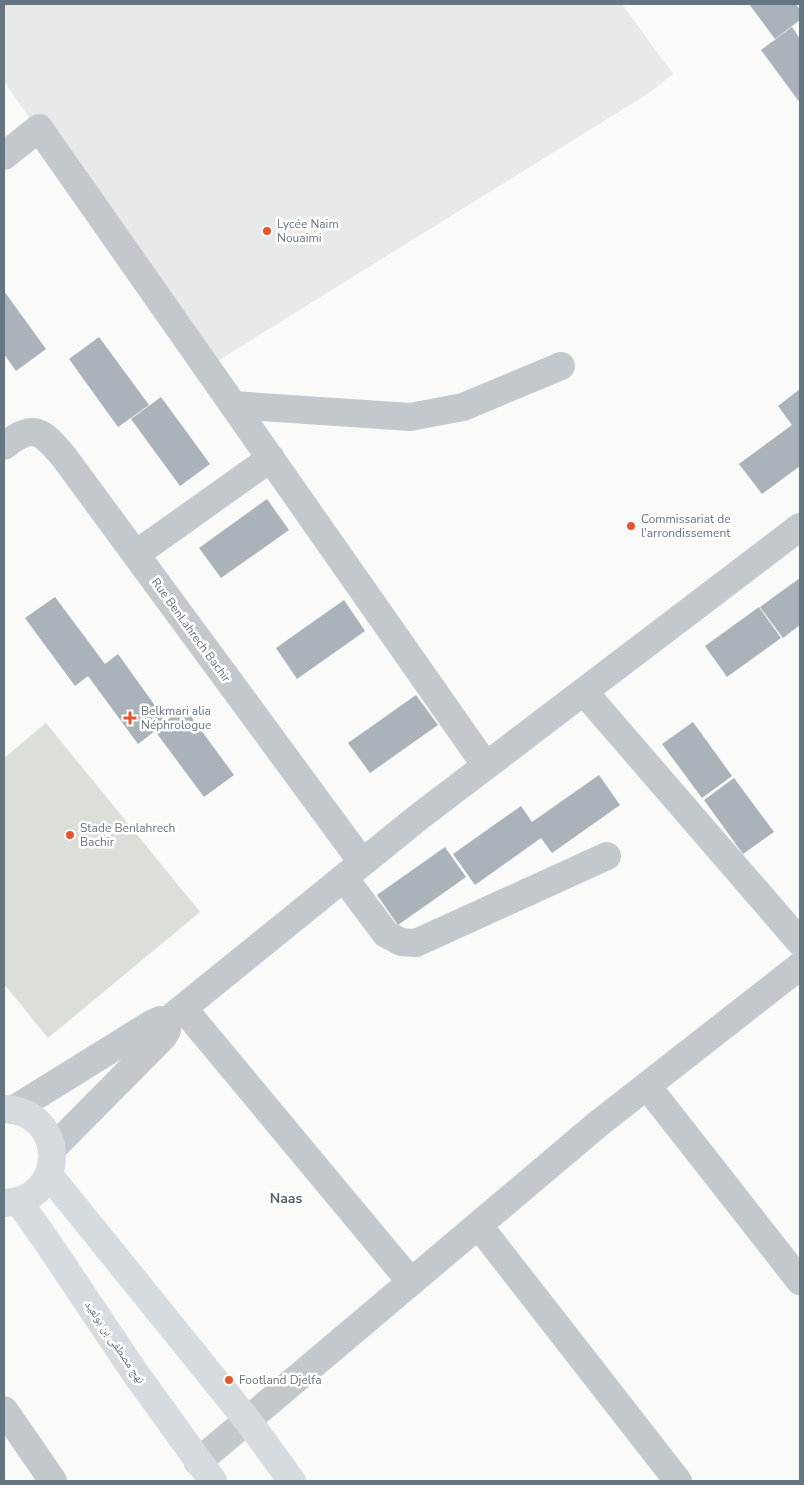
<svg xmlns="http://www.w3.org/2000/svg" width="804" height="1485" viewBox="0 0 804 1485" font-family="'Nunito Sans','Noto Naskh Arabic',sans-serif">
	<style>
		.built { fill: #e8e9e9 }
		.green { fill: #dadfd7 }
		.building { fill: #aab3b9 }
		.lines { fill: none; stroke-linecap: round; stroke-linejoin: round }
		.minor { stroke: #c3c8cc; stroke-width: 28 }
		.major { stroke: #d6dbdf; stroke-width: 28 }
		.poi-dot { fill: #e4572e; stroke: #fff; stroke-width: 2 }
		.labels { text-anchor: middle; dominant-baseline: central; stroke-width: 5; stroke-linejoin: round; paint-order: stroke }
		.poi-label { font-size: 12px; fill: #657683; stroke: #fff; text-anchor: start }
		.street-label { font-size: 12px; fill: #657683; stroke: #fff }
		.neighbourhood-label { font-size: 14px; font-weight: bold; fill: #57646e; stroke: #fff }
	</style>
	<rect width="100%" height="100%" fill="#fafaf8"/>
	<path class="built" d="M4,4H622L673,74L649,93L203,370L4,81Z"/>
	<path class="green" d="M46,723L200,912L48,1038L4,984V758Z"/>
	<path class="building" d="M749,4H796L800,10V20L775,39Z
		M792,27L800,39V103L761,50Z
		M4,291L46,349L16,371L4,354Z
		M99,337L149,405L118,427L69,359Z
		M800,389V466L762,494L739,464L792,425L778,406Z
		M161,397L210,464L180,486L131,419Z
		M267,499L289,530L221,578L199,548Z
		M800,578V625L783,638L760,607Z
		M55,597L105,664L118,654L166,721L184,707L234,775L204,797L155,731L138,744L88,676L75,686L25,618Z
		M344,600L365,631L297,679L276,648Z
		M759,607L781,638L727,677L705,646Z
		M416,695L438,725L370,773L348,743Z
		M693,722L732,776L702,798L662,744Z
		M599,775L620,805L552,853L541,838L475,885L453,854L521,806L532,822Z
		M734,778L774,832L743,854L704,800Z
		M445,847L466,877L398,925L377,895Z"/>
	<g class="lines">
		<path class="minor" d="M4,156L39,128L486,766
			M233,405L410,417L463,407L561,366
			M4,446C34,422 42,431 64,457L362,862
			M136,554L271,458
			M584,692L800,942
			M344,878L386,934L401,942L416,943L607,856
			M183,1008L411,1282
			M647,1086L800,1281
			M13,1110L153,1023L160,1020L167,1021L420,816L800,527
			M52,1149L163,1037L167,1030V1021
			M479,1226L678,1481
			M4,1410L53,1481
			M198,1462L598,1124L800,966"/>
		<path class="major" d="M4,1109C67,1111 69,1200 4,1203
			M49,1175L248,1421L292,1481
			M19,1202L50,1246L133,1370L213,1481"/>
	</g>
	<g class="poi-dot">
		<circle cx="267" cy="231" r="5"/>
		<circle cx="631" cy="526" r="5"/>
		<path d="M127.5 710.5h5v5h5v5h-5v5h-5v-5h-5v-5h5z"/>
		<circle cx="70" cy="835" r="5"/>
		<circle cx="229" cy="1380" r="5"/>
	</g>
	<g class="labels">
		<g class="poi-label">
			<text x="277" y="224">Lycée Naim<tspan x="277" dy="14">Nouaimi</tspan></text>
			<text x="641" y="519">Commissariat de<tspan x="641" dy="14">l'arrondissement</tspan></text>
			<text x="141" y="711">Belkmari alia<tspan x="141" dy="14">Néphrologue</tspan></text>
			<text x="80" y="828">Stade Benlahrech<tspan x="80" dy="14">Bachir</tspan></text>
			<text x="239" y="1380">Footland Djelfa</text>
		</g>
		<g class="street-label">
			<text transform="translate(191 630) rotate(54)">Rue BenLahrech Bachir</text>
			<text transform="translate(115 1342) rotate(56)">نهج مصطفى بن بولعيد</text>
		</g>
		<g class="neighbourhood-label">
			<text x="286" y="1198">Naas</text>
		</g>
	</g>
	<rect width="804" height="1485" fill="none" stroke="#657683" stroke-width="10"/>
</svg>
